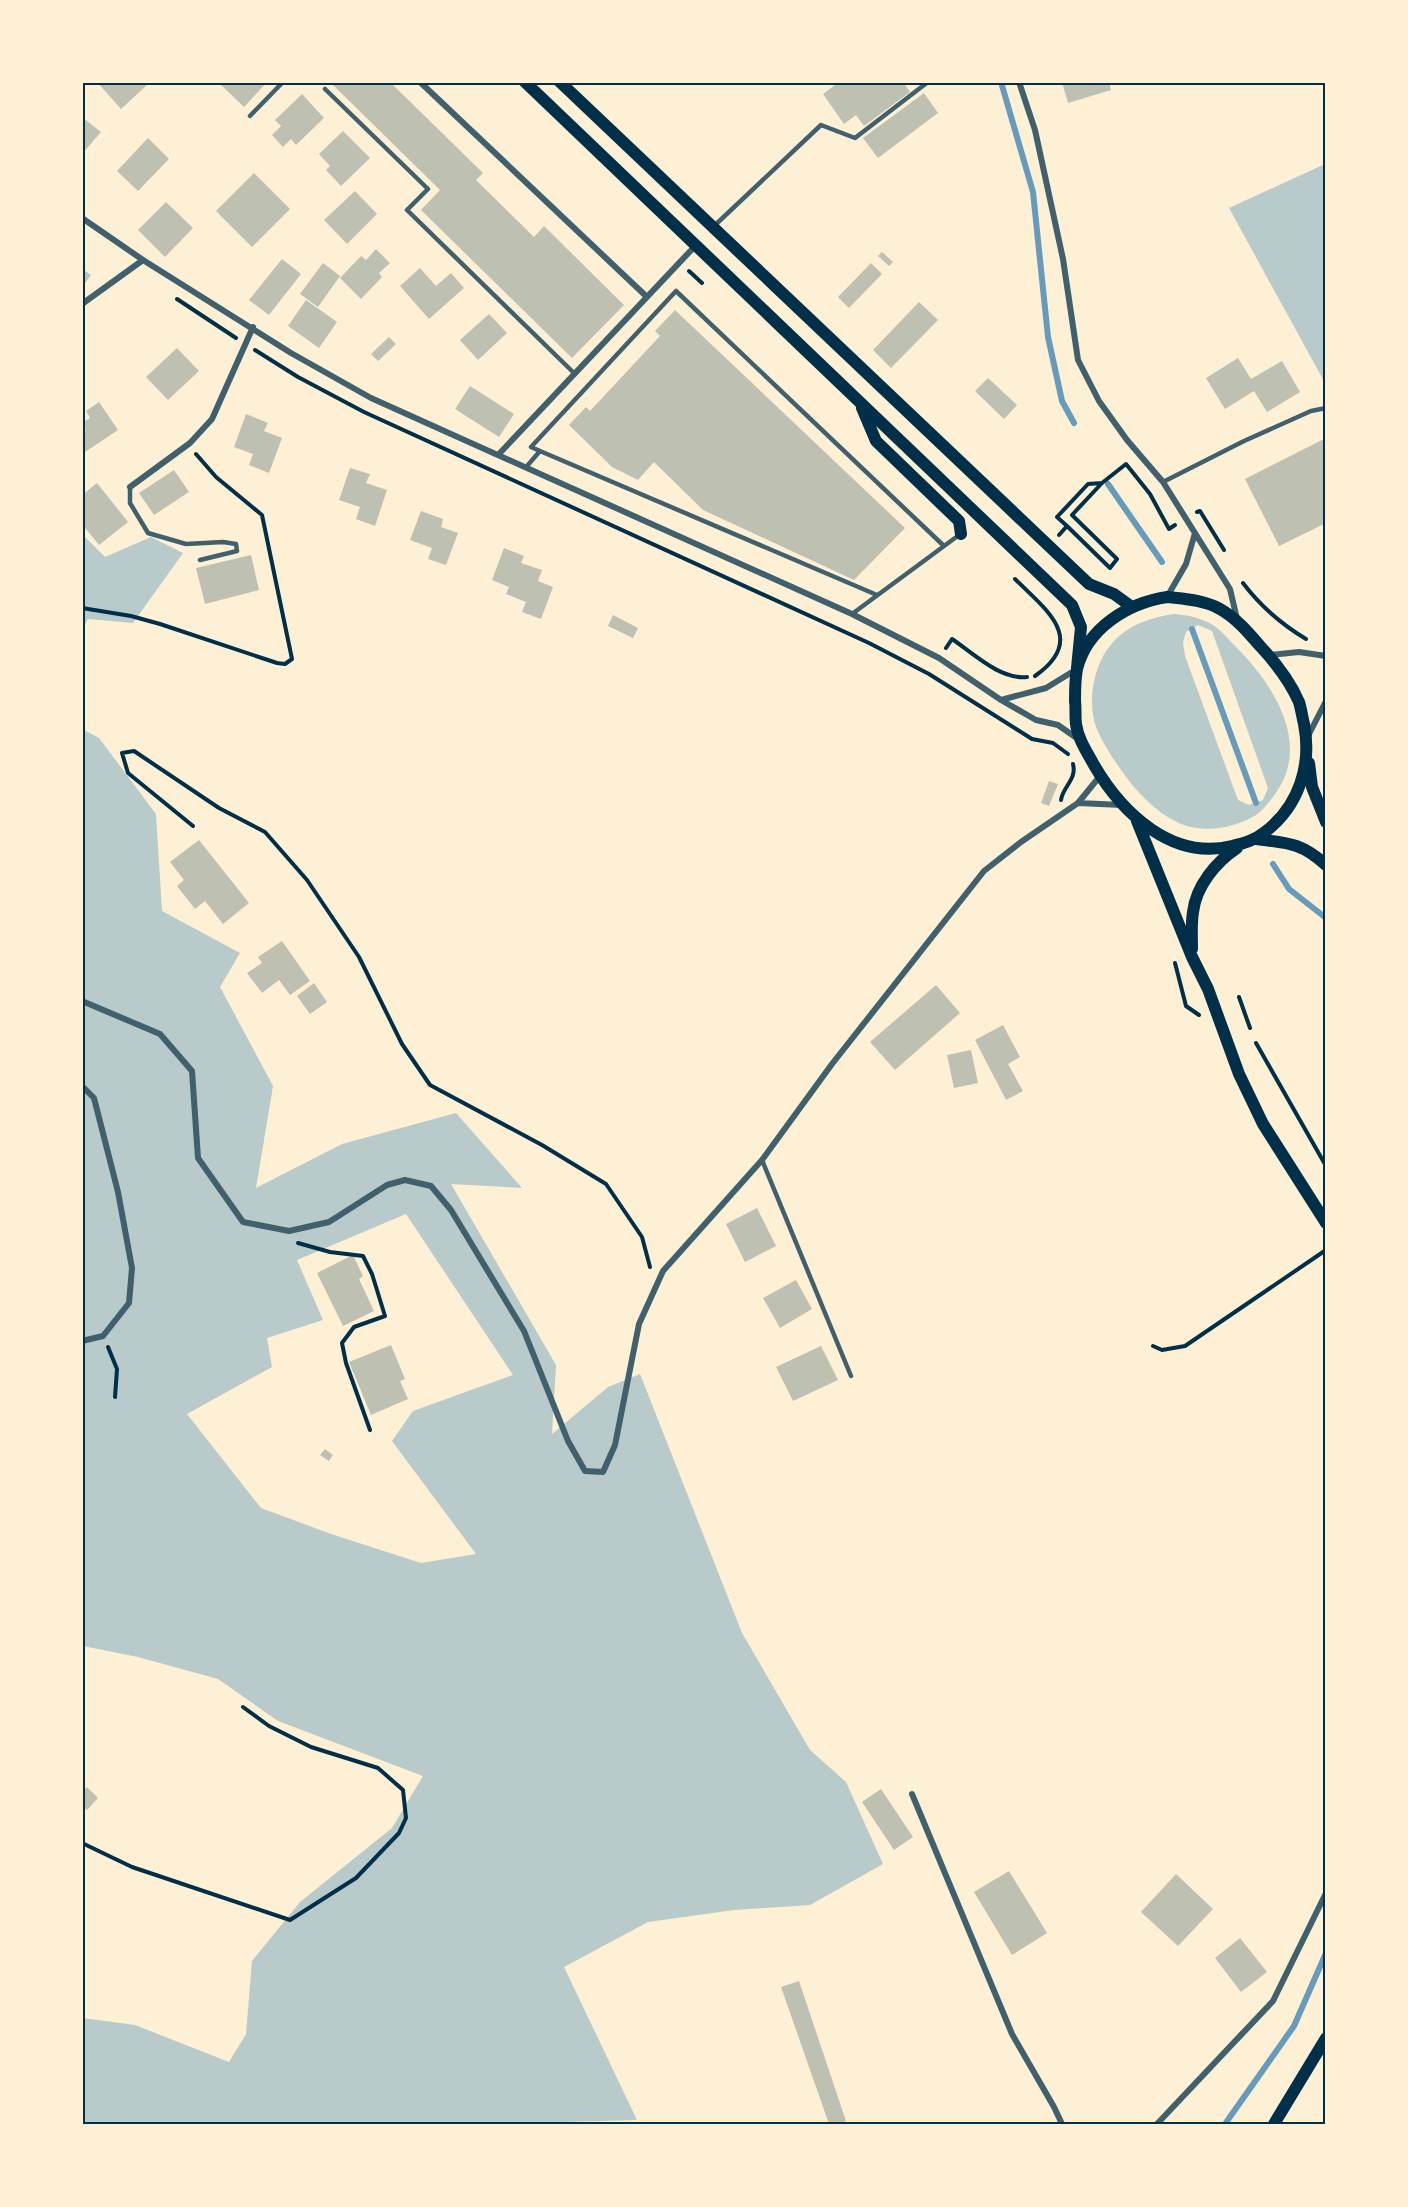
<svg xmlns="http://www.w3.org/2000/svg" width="1408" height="2207" viewBox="0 0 1408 2207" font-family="Jost,sans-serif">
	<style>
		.green { fill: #b9caca; fill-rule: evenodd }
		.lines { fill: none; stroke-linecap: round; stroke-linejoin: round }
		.stream { stroke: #669bbc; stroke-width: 6 }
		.building { fill: #bec0b2 }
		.path { stroke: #003049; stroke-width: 4 }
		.service { stroke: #3f606c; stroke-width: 4.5 }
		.minor { stroke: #3f606c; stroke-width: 6 }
		.secondary { stroke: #003049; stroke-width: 12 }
		.neatline { fill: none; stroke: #003049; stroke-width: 2 }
	</style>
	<rect width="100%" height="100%" fill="#fdf0d5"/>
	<path class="green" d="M1325,164V383L1229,208Z
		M83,535L105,557L151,537L183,553L133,623L88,619L83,628Z
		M1174,614C1188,615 1201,618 1213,625C1222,631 1231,642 1239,650C1274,686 1310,743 1277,791C1271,800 1264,809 1256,815C1234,829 1200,834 1177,822C1154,811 1136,791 1121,770C1112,757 1102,742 1096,727C1091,712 1091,696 1094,682C1103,638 1133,620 1174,614ZM1198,625L1212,631L1268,788L1263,800L1249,805L1238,800L1185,656L1183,642L1186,632Z
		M82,729L99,738L156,814L162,911L240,953L220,987L273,1086L256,1188L342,1144L456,1113L522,1188L451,1184L556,1365L552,1434L608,1387L640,1374L742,1633L810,1750L846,1782L883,1864L810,1905L734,1910L648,1922L564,1967L637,2120L487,2124H83V2018L135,2025L229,2062L246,2034L252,1961L300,1902L392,1828L423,1776L278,1721L218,1679L138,1657L83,1646ZM406,1214L513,1375L413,1411L392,1441L476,1554L421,1563L331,1534L261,1508L187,1414L272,1367L267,1338L323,1320L297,1260Z"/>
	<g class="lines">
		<path class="stream" d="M1001,82L1033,192L1048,337L1062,401L1074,423
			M1108,484L1162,562
			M1192,629L1256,803
			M1273,864L1289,889L1326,918
			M1225,2124L1294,2026L1326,1953"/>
	</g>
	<path class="building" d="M97,82H143L146,86L121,109Z
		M218,82H267L244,107Z
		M330,82H390L483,173L476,180L534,237L544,226L624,305L572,358L421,210L440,190Z
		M839,82H903L910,92L864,126L856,115L844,124L823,94Z
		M1062,82H1109L1111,90L1068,103Z
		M924,93L938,113L878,158L863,138Z
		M302,94L324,118L296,145L291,139L283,147L272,135L281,126L275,120Z
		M82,117L101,132L82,154Z
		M343,131L370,158L341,186L326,170L330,166L319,154Z
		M148,138L169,159L138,191L117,171Z
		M254,173L290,209L252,247L216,211Z
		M355,191L377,214L347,244L324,220Z
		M166,202L193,228L165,257L138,230Z
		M376,249L390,263L379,273L382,277L361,299L340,278L361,256L366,260Z
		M882,252L893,262L889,266L878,256Z
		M282,259L301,274L269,315L249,300Z
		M323,263L340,276L318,307L300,294Z
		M871,263L882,274L849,308L838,297Z
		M420,268L436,286L451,273L464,288L429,319L400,286Z
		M82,269L91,275L82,287Z
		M306,300L337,322L319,348L288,326Z
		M919,302L938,320L891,368L873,350Z
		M675,310L905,528L854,580L703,510L654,462L638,480L612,467L569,425L586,407L590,411L660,336L655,331Z
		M489,314L507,333L478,360L460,340Z
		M389,337L396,344L378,361L371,354Z
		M177,348L199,371L168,400L146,377Z
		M1238,358L1251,379L1282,361L1300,392L1267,412L1254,391L1225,409L1206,378Z
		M988,378L1017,405L1004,419L975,391Z
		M470,386L514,414L499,437L455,409Z
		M99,402L118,430L85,452L82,447V433L86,431L82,423L90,418L86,411Z
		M246,414L268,423L264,431L282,438L269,473L249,465L253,454L234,447Z
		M1326,438V523L1279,546L1245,479Z
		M350,468L370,474L366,483L387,490L375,526L356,519L360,507L339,500Z
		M174,470L189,492L154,515L139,493Z
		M97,483L128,522L99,545L82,524V495Z
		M421,511L443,519L441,527L458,533L446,565L428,559L432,548L410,540Z
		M504,548L524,556L521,563L542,570L538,581L553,587L541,619L522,612L526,602L506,594L509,587L492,580Z
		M251,555L259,590L205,604L196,568Z
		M613,615L638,628L633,638L608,626Z
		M1049,781L1058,784L1049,806L1041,803Z
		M199,840L249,903L223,924L205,901L195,909L177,886L184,880L170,862Z
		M282,941L310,981L290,995L279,980L262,993L247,973L262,963L258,957Z
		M314,983L327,1002L310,1014L297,996Z
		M936,985L960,1013L895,1070L870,1042Z
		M1003,1025L1020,1057L1008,1064L1023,1091L1006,1100L975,1040Z
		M971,1050L978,1083L954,1088L947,1055Z
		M757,1208L776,1246L745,1262L726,1224Z
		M353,1255L363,1276L359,1279L374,1311L343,1326L317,1273Z
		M796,1280L812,1309L780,1328L763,1298Z
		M391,1345L405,1379L400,1381L408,1399L371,1415L349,1362Z
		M821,1346L838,1380L793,1401L776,1367Z
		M325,1449L333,1455L329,1461L320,1455Z
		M87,1787L98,1798L87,1810L82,1805V1792Z
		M881,1789L913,1837L894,1850L862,1802Z
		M1009,1871L1047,1933L1012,1955L974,1892Z
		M1176,1874L1213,1909L1178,1946L1141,1912Z
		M1240,1938L1267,1972L1241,1992L1215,1958Z
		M799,1981L846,2121L835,2124H829L781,1987Z"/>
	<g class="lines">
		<path class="path" d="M689,271L702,283
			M177,299L236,338
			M255,350L298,377L364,412L869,643L929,674L1032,739L1053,743L1068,754
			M1197,512L1200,511L1224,550
			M1067,526L1057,517L1088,484L1102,483
			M1059,535L1067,526L1110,568L1117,559L1072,515L1102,483L1126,464L1150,494L1169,529L1175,525
			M1015,579C1046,610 1088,639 1035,676
			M1243,583C1261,607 1281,624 1306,639
			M82,608L131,616L160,624L277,663L285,664L292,659L262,515L216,477L196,454
			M946,648L952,639C973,653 1000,680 1027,677
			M82,746V748
			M1061,800C1063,786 1077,780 1073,764
			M193,826L128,773L122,753L134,751L219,808L265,832L307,880L359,957L402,1044L430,1085L542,1145L606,1184L642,1237L650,1267
			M1175,963L1186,1006L1199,1015
			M1239,997L1250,1028
			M1256,1043L1326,1166
			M298,1243L330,1252L363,1256L372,1274L385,1316L354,1327L342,1343L346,1363L370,1430
			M1153,1346L1162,1350L1185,1346L1326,1250
			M108,1347L117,1369L115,1397
			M82,1843L132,1867L290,1920L356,1878L399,1833L406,1818L403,1790L378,1768L311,1747L269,1726L243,1707"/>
		<path class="service" d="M325,89L428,189L407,210L575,374
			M250,116L283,82
			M713,227L821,125L855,138L928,82
			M540,451L531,447L676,291L944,546
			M527,466L540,451L877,595
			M1163,482L1244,441L1311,411L1326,408
			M130,487V503L148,533L186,544L223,542L236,544L237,551L200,560
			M852,614L959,535
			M762,1160L851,1376"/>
		<path class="minor" d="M420,82L647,297
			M1019,82L1035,130L1063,259L1078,360L1099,401L1127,440L1163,482L1230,589L1237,619
			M82,218L143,260L291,353L371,398L852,614L939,658L1001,700L1036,720L1058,725L1078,739
			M82,304L143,260
			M498,455L696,245
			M130,487L190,443L212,419L253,327
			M1167,597L1186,564L1195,533
			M1270,655L1299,652L1326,656
			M1001,700L1046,688L1077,669
			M1308,736L1326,701
			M1078,803L1122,805
			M82,1001L160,1034L192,1071L198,1158L243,1222L289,1231L329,1222L387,1185L405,1180L431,1186L451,1210L524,1331L568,1441L585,1471L603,1472L615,1445L639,1324L663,1271L762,1160L832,1064L984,871L1021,842L1078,803L1100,776
			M82,1086L94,1098L118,1192L132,1268L129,1303L103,1336L82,1341
			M912,1794L1012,2034L1054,2107L1062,2124
			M1157,2124L1273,2001L1326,1893"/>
		<path class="secondary" d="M525,82L1072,605L1081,627L1077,668
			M560,82L1089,584L1114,594L1132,607
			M862,408L876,441L959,521L961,534
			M1167,597C1184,599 1205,600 1220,609C1236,618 1248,632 1260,646C1275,662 1290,681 1299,702C1301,708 1302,716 1304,724C1312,765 1299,806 1265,832C1255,840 1245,843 1232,846C1172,861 1122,813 1094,765C1087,752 1078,739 1076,724C1075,716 1076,708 1075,701C1075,691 1075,679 1077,669C1087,628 1128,603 1167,597Z
			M1309,763L1312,787L1326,822
			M1137,821L1192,957L1208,989L1239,1074L1263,1124L1326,1223
			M1256,839C1287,843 1301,842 1326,865
			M1192,949C1192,937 1191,924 1193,912C1196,886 1216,862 1237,848
			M1274,2124L1326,2038"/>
	</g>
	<rect width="1408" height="2207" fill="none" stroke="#fdf0d5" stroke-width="168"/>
	<rect x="84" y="84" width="1240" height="2039" class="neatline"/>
</svg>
